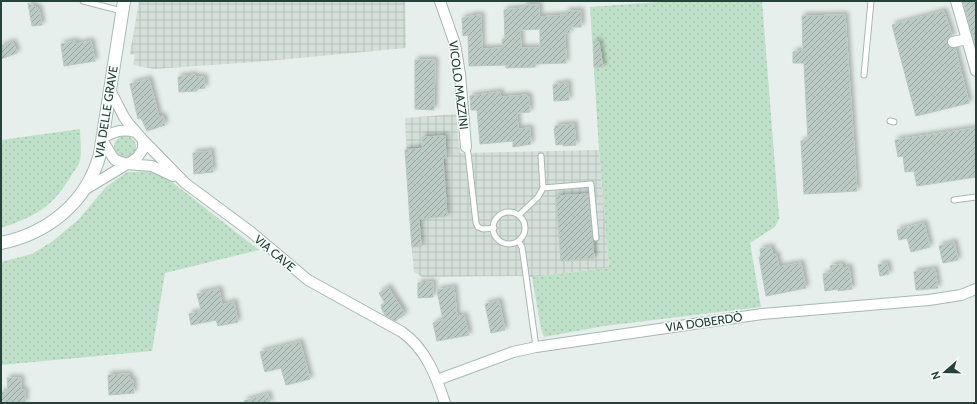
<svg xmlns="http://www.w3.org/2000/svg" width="977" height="404" viewBox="0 0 977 404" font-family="Cabin,sans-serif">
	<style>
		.industrial { fill: url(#industrial-grid) }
		.grass { fill: url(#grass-dots) }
		.building { fill: url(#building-hatch); stroke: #b8c9c2; fill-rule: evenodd; filter: url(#shadow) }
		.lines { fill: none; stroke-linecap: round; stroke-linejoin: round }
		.lane-casing { stroke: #a8b8b2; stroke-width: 7 }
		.street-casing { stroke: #a8b8b2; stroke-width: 12 }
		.secondary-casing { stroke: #a4bbb3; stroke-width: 14 }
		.lane { stroke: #fff; stroke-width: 5 }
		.street { stroke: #fff; stroke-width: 10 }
		.secondary { stroke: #fff; stroke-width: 12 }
		.labels { text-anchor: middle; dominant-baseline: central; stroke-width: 3; stroke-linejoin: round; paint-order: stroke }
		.street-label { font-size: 12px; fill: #24423a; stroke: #f7fbf9 }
	</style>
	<defs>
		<pattern id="industrial-grid" width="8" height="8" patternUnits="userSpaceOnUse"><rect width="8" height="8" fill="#d4dfda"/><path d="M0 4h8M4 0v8" fill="none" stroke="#b6c1bc"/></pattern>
		<pattern id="grass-dots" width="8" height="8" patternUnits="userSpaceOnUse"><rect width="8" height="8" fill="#bfe0c8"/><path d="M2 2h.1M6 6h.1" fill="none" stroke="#a4c1ad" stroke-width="1.8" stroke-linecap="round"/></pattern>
		<pattern id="building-hatch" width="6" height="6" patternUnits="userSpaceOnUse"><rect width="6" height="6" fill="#bbcac4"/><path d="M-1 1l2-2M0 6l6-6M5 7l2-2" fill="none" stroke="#98a6a0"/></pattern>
		<filter id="shadow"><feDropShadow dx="3" dy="-3" stdDeviation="2" flood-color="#0004"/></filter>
	</defs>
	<rect width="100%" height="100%" fill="#e6efeb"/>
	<path class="industrial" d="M139,1H405L406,48L256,62L154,69L133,65L135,55L130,54Z
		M456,114L460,153L599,150L609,268L532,277L519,276L422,277L414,272L409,214L405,118Z"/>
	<path class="grass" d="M672,1H762L779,217H780L775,227L750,243L761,307L604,326L544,337L541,329L532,277L609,268L599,150L590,7Z
		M80,129C80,137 82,152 80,160C79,165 74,171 71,176C53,207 34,217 1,228V140Z
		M114 147a11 11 0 1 1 22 0a11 11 0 1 1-22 0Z
		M158,171L259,250L165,273L152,351L1,365V262L32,254L53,241L79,219L106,187L127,172Z"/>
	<path class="building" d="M963,1H976V45L975,46Z
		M28,3L39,9L42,25L32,26Z
		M524,5H539V17L567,15L566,11H581V27H569L570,33H565L566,63L535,64V67L506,68V65L469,66L468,35L463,36L462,18L470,17V16L481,15L482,49L503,48L502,39H505L504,10L524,8ZM540,29V48H521L520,30Z
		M944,11L952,36L947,40V44L951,48H955L969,103L916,116L892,25Z
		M845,15L857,191L804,194L801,141L808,140L804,63H793V52L803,50L802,16Z
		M75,41L76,44L91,41L95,61L64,66L61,44Z
		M13,42L17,53L1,59V46Z
		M594,42H599L603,67H594Z
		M415,60H435L434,110L415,109Z
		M195,75V77H204L205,88L197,89V91L179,92L178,77Z
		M149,79L159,117L163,116L165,125L147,131L141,118L138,119L130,84Z
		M568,83L569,100L554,101L553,85Z
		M500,92L501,97L527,95V97H529L530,112L517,113L518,129L530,128L531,144L513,147V141L480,144L477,110H471L470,96Z
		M574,124L576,145L563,146V144L556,145L554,129H555V126Z
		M976,128V177L917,186L914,171L905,172L903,156L898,157L895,140Z
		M445,136L446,158H443L447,216L419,219L421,246L412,247L405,150L423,148L422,137Z
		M211,151L213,172L194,174L193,153Z
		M588,194L594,258L561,261L556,196Z
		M924,223L930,247L911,252L907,238L899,240L897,230Z
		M954,242L958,260L943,263L939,246Z
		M771,247L773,255L776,254L779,267L801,263L806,288L766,296L759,257H761L760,249Z
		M887,263L889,274L880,276L878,265Z
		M842,264V268L849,267L852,289L838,291V289L825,291L823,274L831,273L830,266Z
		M935,269L938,288L916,290L914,272Z
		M433,282V297L418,298V283Z
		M388,287L405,314L395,321L385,315L381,308H382L381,305L385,303L379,293Z
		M454,287L457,317L464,315L469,335L437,341L433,323L443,320L437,290Z
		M219,289L222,305L234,302L238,322L218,326L216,320L191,325L189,314L199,312V310H201L197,294Z
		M499,301L505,330L491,333L485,304Z
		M300,342L310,379L286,385L281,368L265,372L260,352Z
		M129,374L130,380H133L134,393L109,395L108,375Z
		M7,378H21V390H25V403L1,402V392H8Z
		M268,394L270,403H244V401Z"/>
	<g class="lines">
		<defs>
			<path id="lane" d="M83,1L122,11
				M864,75L871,1
				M890,121L894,122
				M466,147L468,153L476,223L478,227L483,229L494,228
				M543,188L591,184L596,238
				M954,200L976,197
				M493 228a16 16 0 1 1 32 0a16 16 0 1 1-32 0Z
				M519,215L538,197L543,188L541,156
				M518,241L522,247L536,347"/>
			<path id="street" d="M440,1L455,44L460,74L466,147
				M956,1L976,71
				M953,42L967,39
				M110,90L124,117L129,124L143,140L185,183L251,232L308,280L402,332C426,349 436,376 445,403
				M103,137C115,132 123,128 135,132
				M103,141L112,156L115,160L127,164L152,166L173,176
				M84,190L137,158L143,149V140
				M437,380L513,352L536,347L762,314L929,300L961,295L976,289"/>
			<path id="secondary" d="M1,243C49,233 87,202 100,154L124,1"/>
		</defs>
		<use href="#lane" class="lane-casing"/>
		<use href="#street" class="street-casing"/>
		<use href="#secondary" class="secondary-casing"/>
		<use href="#lane" class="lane"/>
		<use href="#street" class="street"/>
		<use href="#secondary" class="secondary"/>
	</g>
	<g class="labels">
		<g class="street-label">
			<text transform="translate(459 85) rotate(83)">VICOLO MAZZINI</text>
			<text transform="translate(106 112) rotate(-81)">VIA DELLE GRAVE</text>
			<text transform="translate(275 253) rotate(40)">VIA CAVE</text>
			<text transform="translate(704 322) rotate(-8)">VIA DOBERDÒ</text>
		</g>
	</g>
	<rect width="977" height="404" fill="none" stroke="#24423a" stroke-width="4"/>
	<g transform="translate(945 372) rotate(250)" stroke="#f7fbf9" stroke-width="3" paint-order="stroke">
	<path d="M0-3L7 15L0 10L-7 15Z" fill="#24423a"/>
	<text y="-6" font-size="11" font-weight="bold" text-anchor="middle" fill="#24423a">N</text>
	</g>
</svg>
